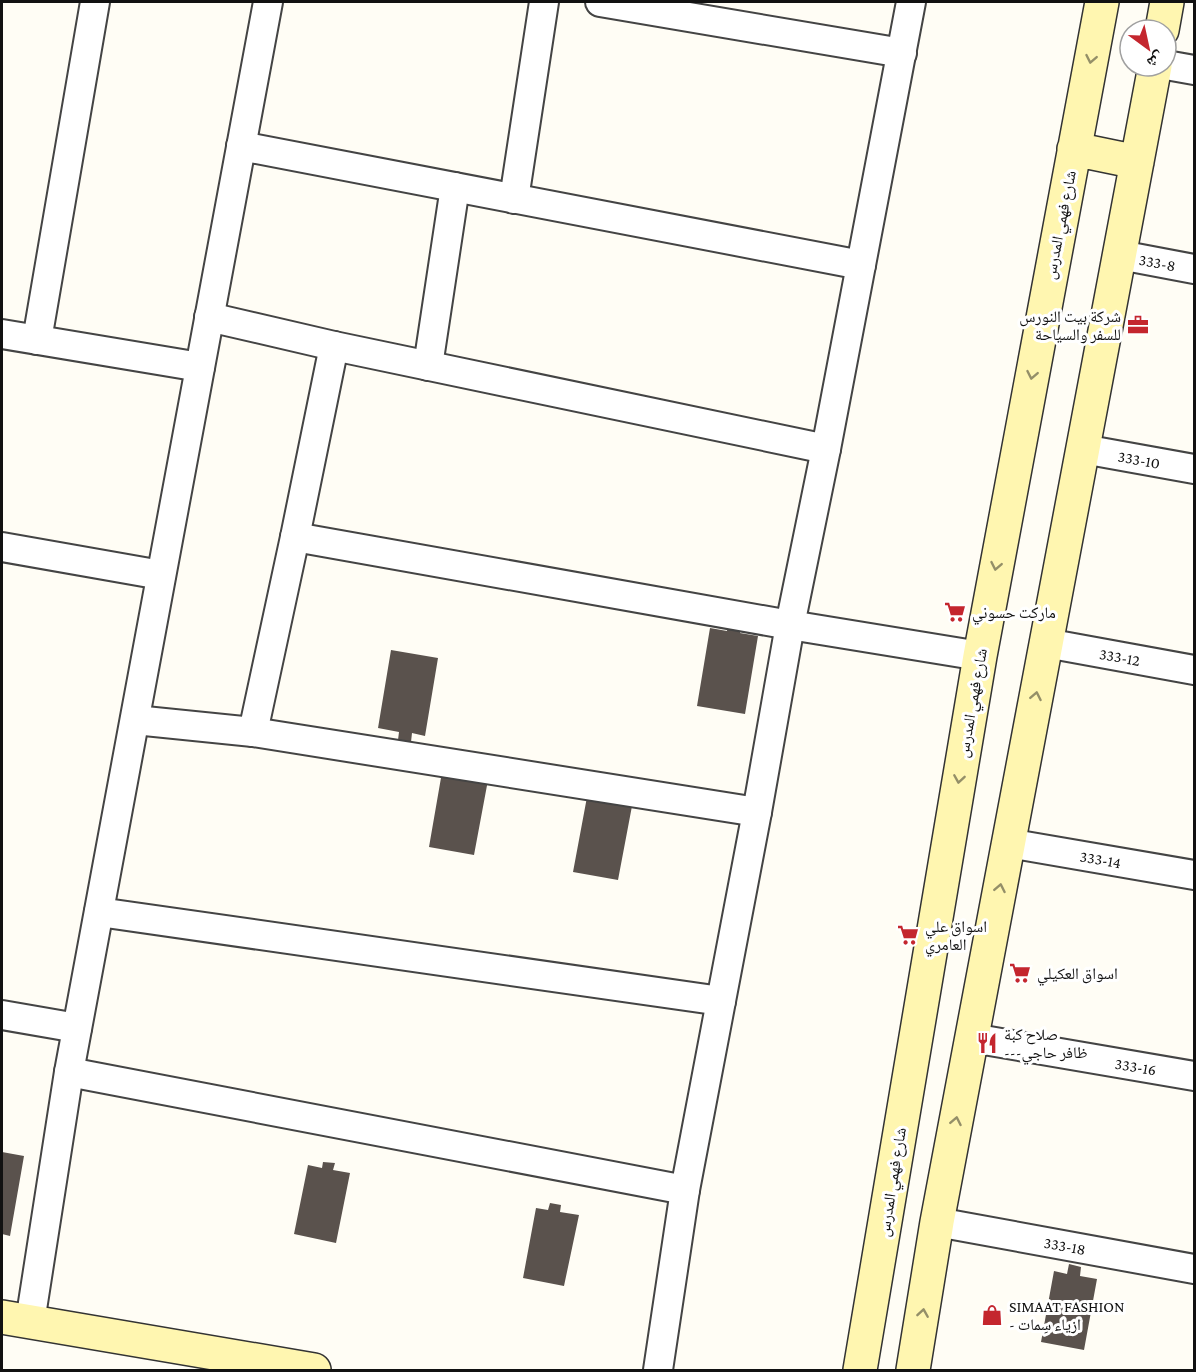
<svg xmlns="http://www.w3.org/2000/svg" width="1196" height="1372" viewBox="0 0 1196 1372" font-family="'Crimson Pro','Noto Naskh Arabic',serif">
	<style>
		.building { fill: #5a524d }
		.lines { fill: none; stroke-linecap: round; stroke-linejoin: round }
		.street-casing { stroke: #444; stroke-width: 32 }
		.secondary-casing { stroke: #333; stroke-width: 36 }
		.street { stroke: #fff; stroke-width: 28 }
		.secondary { stroke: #fff6b0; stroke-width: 33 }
		.oneway { stroke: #948f68 }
		.labels { text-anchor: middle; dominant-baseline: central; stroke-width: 6; stroke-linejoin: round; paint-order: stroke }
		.street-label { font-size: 16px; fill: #111; stroke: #fff }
		.poi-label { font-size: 16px; fill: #111; stroke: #fff; text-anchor: start }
	</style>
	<rect width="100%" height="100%" fill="#fffdf5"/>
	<path class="building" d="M728,623L741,625L740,633L758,636L745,714L697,706L710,628L727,631Z
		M391,650L438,658L425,736L412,733L411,742L398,740L399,732L378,728Z
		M442,772L488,780L474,855L429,847Z
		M587,797L632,806L618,880L573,872Z
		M2,1152L24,1156L10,1236L2,1234Z
		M323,1162L335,1163L333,1170L350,1173L336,1243L294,1234L308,1165L322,1168Z
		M550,1203L561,1205L560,1212L579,1215L564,1286L523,1278L536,1208L548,1210Z
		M1069,1264L1081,1267L1080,1276L1097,1279L1084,1350L1041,1342L1054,1271L1067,1274Z"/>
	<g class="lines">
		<defs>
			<g id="street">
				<path d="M600,2L902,53"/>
				<path d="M1166,65L1194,70"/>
				<path d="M241,146L861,265"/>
				<path d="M514,199L544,2"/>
				<path id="s1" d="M1120,255L1194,269"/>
				<path d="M209,317L334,346L826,449"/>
				<path d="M2,334L200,367"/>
				<path d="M37,340L95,2"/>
				<path d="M428,366L455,187"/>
				<path id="s2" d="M1083,449L1194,469"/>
				<path d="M295,537L790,625L980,656"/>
				<path d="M2,547L161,575"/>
				<path id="s3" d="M1046,643L1194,670"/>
				<path d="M135,720L253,732L757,812"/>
				<path d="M253,732L295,537L334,346"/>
				<path id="s4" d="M1008,843L1194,875"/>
				<path d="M99,912L721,1001"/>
				<path d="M2,1015L77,1028"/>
				<path id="s5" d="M972,1038L1194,1076"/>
				<path d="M69,1072L685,1190"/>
				<path id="s6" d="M937,1222L1194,1269"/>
				<path d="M30,1322L69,1072L268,2"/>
				<path d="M658,1370L685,1190L757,812L790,625L826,449L911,2"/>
			</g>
			<path id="secondary" d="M1162,30L1167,2
				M1074,149L1137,162
				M2,1317L314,1370
				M860,1370L980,656L1102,2
				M913,1370L937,1222L1155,66"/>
		</defs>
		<use href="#street" class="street-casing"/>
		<use href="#secondary" class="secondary-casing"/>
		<use href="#street" class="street"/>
		<use href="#secondary" class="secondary"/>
	</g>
	<defs><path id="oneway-chevron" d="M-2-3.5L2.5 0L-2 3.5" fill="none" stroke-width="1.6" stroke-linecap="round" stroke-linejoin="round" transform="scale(1.5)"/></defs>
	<g class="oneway">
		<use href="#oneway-chevron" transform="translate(1091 59) rotate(101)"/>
		<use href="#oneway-chevron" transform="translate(1032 375) rotate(101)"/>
		<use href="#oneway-chevron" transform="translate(996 566) rotate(101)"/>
		<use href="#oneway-chevron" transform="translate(1036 696) rotate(-79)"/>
		<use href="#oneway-chevron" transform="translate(959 779) rotate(99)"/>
		<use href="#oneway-chevron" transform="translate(1000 888) rotate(-79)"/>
		<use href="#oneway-chevron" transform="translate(956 1121) rotate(-79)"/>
		<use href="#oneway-chevron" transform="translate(923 1313) rotate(-81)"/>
	</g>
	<defs>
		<symbol id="office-bare" viewBox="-9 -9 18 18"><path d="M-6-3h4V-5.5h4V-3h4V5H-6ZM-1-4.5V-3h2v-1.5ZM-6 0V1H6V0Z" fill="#c4262e" stroke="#fff" stroke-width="2.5" paint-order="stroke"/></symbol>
		<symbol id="supermarket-bare" viewBox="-9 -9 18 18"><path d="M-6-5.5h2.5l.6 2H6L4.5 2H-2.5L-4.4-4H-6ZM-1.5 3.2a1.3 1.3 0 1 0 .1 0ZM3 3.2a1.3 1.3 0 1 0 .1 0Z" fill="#c4262e" stroke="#fff" stroke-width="2.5" paint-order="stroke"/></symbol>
		<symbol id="restaurant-bare" viewBox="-9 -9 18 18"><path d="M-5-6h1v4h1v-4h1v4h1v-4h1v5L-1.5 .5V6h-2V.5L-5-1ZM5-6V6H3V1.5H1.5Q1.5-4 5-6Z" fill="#c4262e" stroke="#fff" stroke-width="2.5" paint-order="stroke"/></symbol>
		<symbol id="shop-bare" viewBox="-9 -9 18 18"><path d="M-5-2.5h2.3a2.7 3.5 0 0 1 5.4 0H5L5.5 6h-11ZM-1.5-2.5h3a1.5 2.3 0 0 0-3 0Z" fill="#c4262e" stroke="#fff" stroke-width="2.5" paint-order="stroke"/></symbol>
	</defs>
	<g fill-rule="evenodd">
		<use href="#office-bare" x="1123" y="310" width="30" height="30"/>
		<use href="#supermarket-bare" x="940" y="597" width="30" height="30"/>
		<use href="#supermarket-bare" x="893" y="920" width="30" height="30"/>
		<use href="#supermarket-bare" x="1005" y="958" width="30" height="30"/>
		<use href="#restaurant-bare" x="972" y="1028" width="30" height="30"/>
		<use href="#shop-bare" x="977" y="1300" width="30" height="30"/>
	</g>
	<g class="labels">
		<g class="street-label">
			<text transform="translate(1060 225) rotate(-79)">شارع فهمي المدرس</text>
			<text stroke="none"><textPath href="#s1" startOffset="38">333-8</textPath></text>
			<text stroke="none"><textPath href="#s2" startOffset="57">333-10</textPath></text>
			<text stroke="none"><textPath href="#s3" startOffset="75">333-12</textPath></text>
			<text transform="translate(972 703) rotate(-80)">شارع فهمي المدرس</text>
			<text stroke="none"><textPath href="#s4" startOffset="94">333-14</textPath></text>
			<text stroke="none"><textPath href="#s5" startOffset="166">333-16</textPath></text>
			<text transform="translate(892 1182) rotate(-81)">شارع فهمي المدرس</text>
			<text stroke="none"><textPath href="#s6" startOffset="130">333-18</textPath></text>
		</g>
		<g class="poi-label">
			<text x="1121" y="316" text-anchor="end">شركة بيت النورس<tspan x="1121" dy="18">للسفر والسياحة</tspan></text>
			<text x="972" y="612">ماركت حسوني</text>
			<text x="925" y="926">اسواق علي<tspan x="925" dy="18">العامري</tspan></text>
			<text x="1037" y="973">اسواق العكيلي</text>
			<text x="1004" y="1034">صلاح كبة<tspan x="1004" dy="18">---ظافر حاجي</tspan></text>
			<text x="1009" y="1306">SIMAAT FASHION<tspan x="1009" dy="18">- ازياء سِمات</tspan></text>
		</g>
	</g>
	<rect width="1196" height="1372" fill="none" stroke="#111111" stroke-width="6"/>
	<g transform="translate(1148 48) rotate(147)"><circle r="28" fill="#ffffff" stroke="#a0a0a0" stroke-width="1.5"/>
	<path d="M0-4.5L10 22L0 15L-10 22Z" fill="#c4262e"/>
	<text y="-9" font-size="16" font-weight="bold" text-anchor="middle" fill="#111111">ش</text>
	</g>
</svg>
